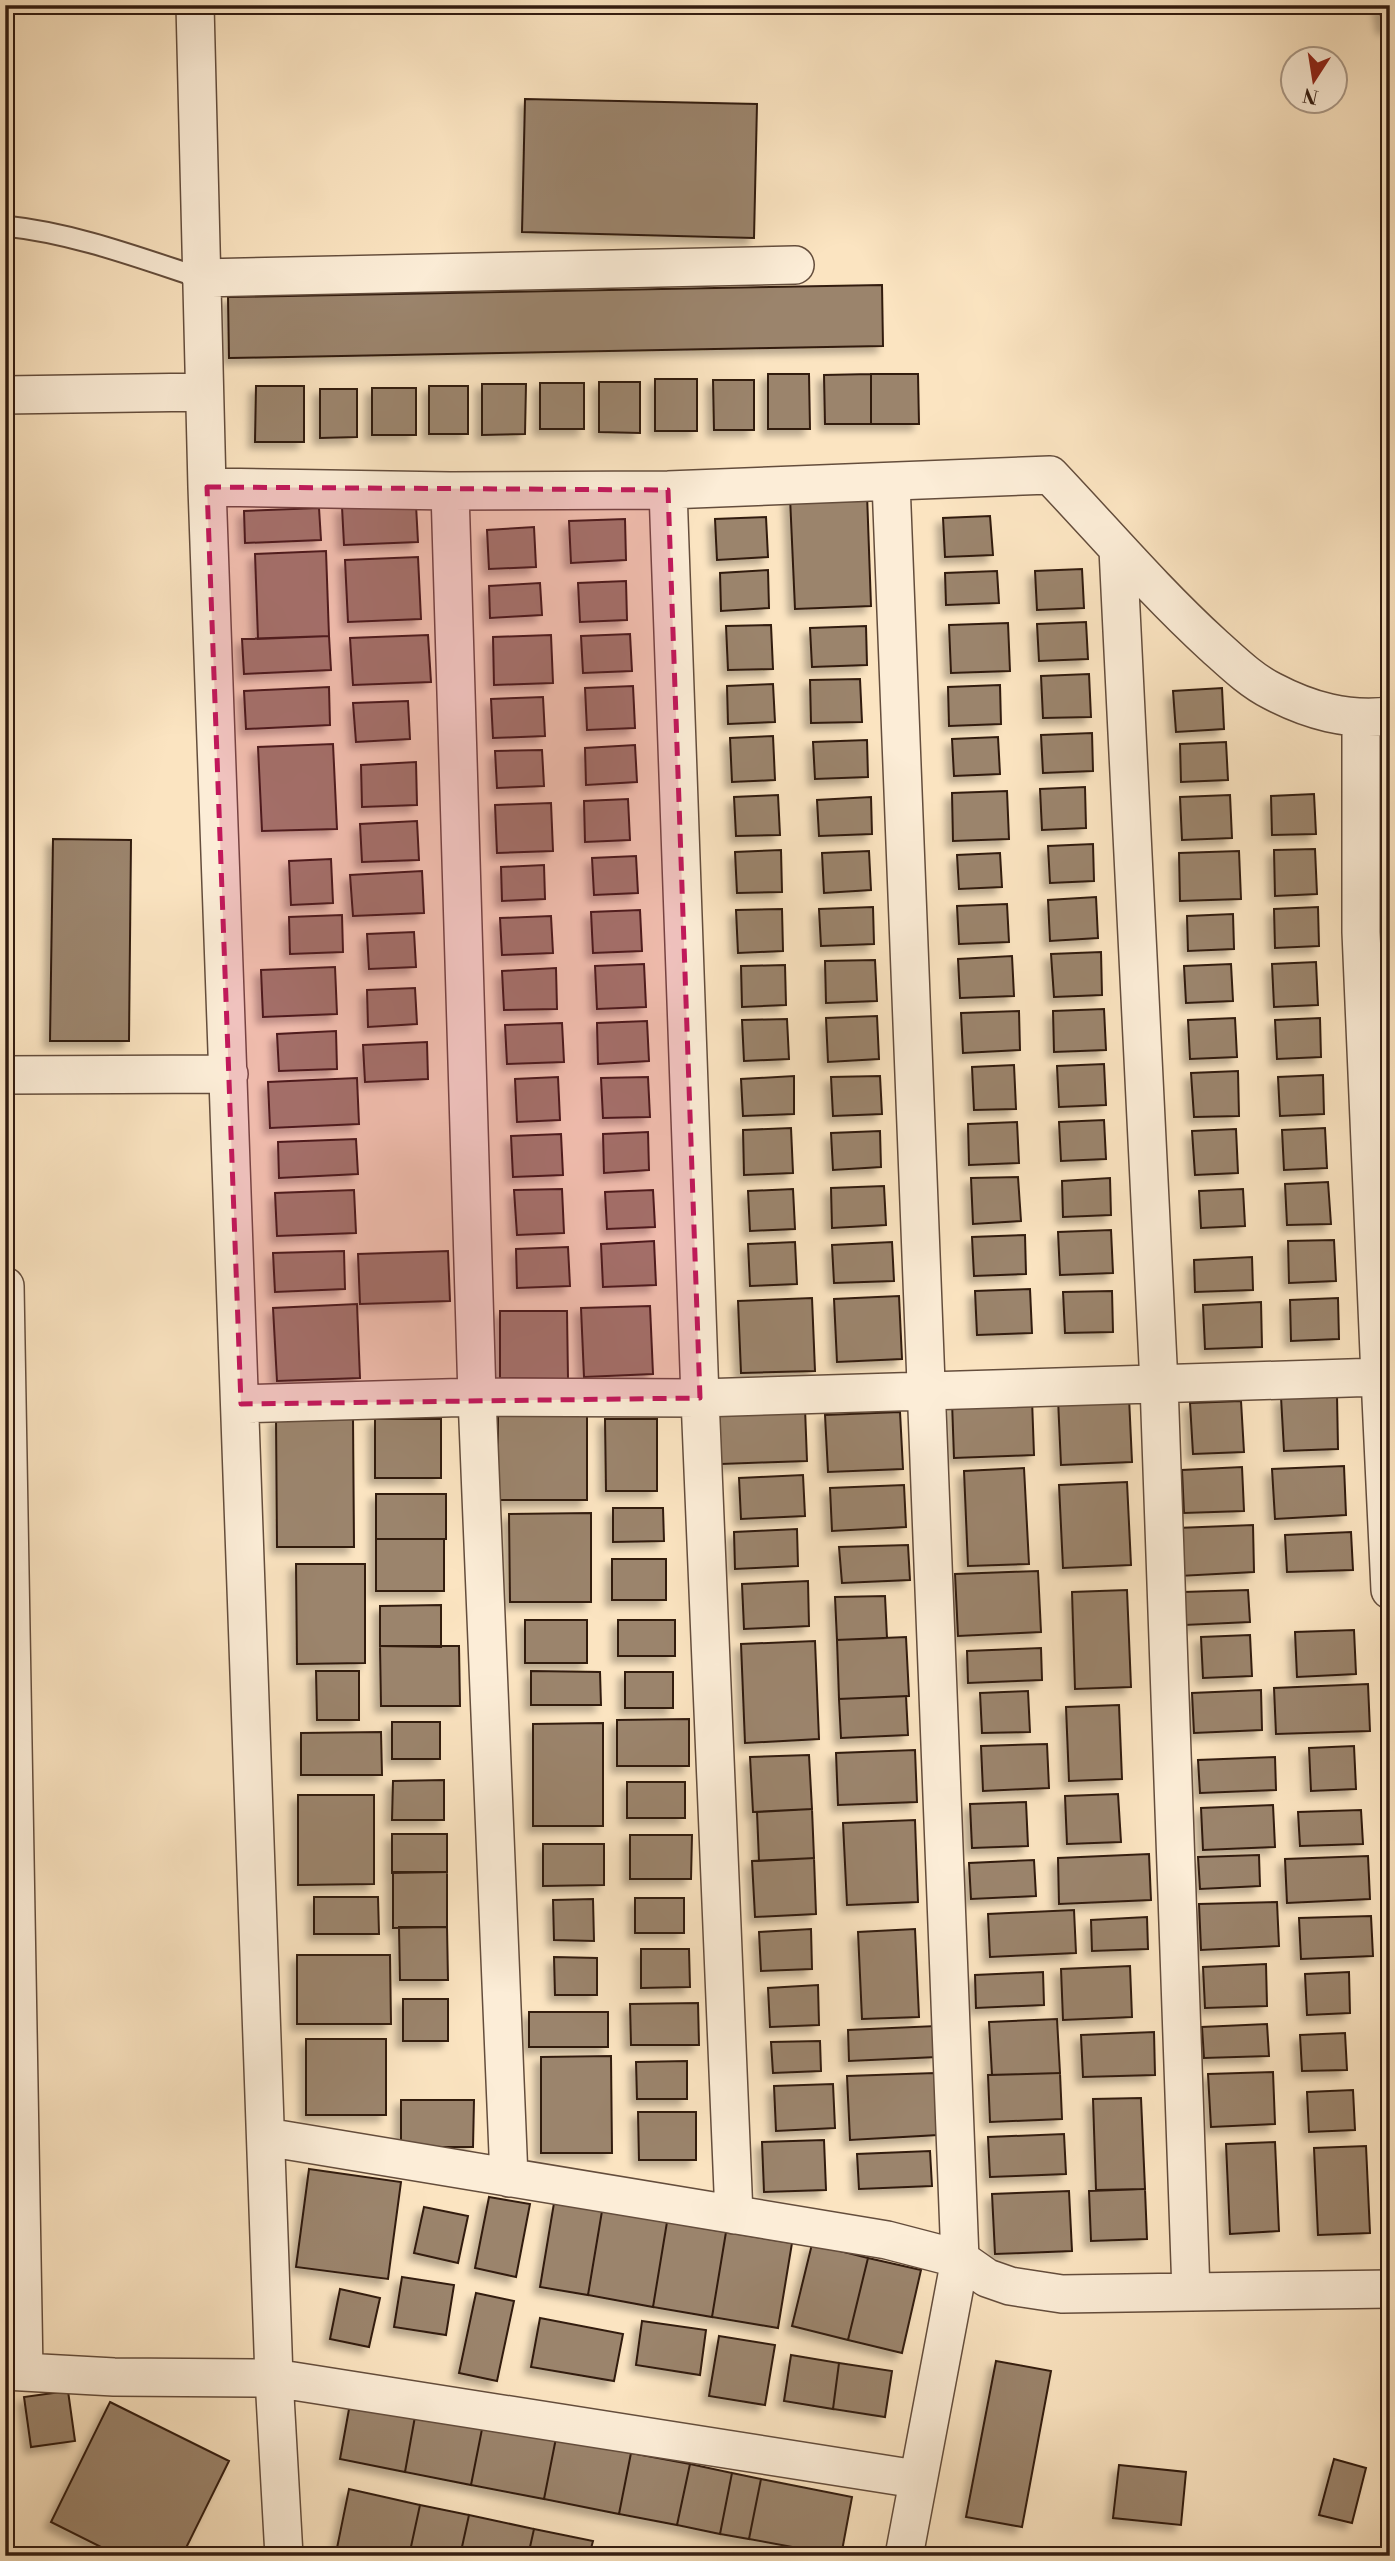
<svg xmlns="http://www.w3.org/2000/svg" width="1395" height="2561" viewBox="0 0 1395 2561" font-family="'Libre Bodoni',serif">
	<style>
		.building { fill: #9b846c; stroke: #321b10; stroke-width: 2; filter: url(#shadow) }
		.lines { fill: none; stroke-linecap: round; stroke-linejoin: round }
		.service-casing { stroke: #644d3c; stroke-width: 23 }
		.minor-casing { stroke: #644d3c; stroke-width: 40 }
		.service { stroke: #fcedd7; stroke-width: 19 }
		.minor { stroke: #fcedd7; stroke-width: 37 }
		.marked { fill: #c2185b; fill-opacity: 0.2; stroke: #c2185b; stroke-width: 5; stroke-dasharray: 14 9; stroke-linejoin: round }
	</style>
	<defs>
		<filter id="shadow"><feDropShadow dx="-6" dy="6" stdDeviation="3.5" flood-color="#0004"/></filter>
	</defs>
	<rect width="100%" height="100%" fill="#fbe4c1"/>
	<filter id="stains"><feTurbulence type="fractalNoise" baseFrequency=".00286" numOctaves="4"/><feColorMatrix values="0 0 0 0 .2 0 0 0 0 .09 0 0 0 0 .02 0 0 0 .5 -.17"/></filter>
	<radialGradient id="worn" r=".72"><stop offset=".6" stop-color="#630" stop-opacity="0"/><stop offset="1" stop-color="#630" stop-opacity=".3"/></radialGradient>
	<path class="building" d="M1379,5H1390V27L1383,28Z
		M525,99L757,104L754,238L522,232Z
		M882,285L883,346L229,358L228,297Z
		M768,374H809L810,429H768Z
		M871,374V424H825L824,375Z
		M871,374H918L919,424H871Z
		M655,379H697V431H655Z
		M713,380H754V430H714Z
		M599,382H640V433L599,432Z
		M540,383H584V429H540Z
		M482,384H526L525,434L482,435Z
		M256,386H304V442H255Z
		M429,386H468V434H429Z
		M372,388H416V435H372Z
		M320,389H357V437L320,438Z
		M867,494L871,606L795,609L790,497Z
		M416,505L418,542L344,545L342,507Z
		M319,508L321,540L245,543L244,511Z
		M990,516L993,555L945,557L943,518Z
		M766,517L768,557L717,560L715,519Z
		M625,519L626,560L571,563L569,521Z
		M534,527L536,567L489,569L487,530Z
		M326,551L329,636L258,639L255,554Z
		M418,557L421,619L348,622L345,560Z
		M1082,569L1084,608L1037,610L1035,571Z
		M768,570L769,608L721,611L720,573Z
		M997,571L999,603L946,605L945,573Z
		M626,581L627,620L580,622L578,583Z
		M540,583L542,615L490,618L489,586Z
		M1086,622L1088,659L1039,661L1037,624Z
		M1008,623L1010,671L951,673L949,625Z
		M771,625L773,669L728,670L726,626Z
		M866,626L867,665L812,667L810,628Z
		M630,634L632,671L583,673L581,636Z
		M428,635L431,682L353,685L350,638Z
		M551,635L553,683L494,685L493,637Z
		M329,636L331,670L244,674L242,639Z
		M1089,674L1091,717L1043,718L1041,676Z
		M860,679L862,722L811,723L810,680Z
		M773,684L775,722L728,724L727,686Z
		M1000,685L1001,724L949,726L948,687Z
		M633,686L635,728L587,730L585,688Z
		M329,687L330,725L246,729L244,691Z
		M1222,688L1224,729L1176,732L1173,691Z
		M543,697L545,736L493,738L491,699Z
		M408,701L410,739L356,742L353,703Z
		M1377,728H1390V783L1380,784Z
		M1092,733L1093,771L1043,773L1041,735Z
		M773,736L775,780L732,782L730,738Z
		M998,737L1000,774L954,776L952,739Z
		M867,740L868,777L815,779L813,742Z
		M1226,742L1228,780L1181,782L1180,744Z
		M333,744L337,829L262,831L258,747Z
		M635,745L637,782L586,785L585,748Z
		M542,750L544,786L497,788L495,751Z
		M416,762L417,805L362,807L361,765Z
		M1085,787L1086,828L1042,830L1040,789Z
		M1007,791L1009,839L953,841L952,793Z
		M1314,794L1316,834L1272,835L1271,796Z
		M778,795L780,835L736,836L734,797Z
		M1230,795L1232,838L1182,840L1180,797Z
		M871,797L872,834L819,836L817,800Z
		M628,799L630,840L585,842L584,801Z
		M551,803L553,851L497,853L495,805Z
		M1380,809H1390V887H1383Z
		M417,821L419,860L362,862L360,824Z
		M53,839L131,840L129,1041H50Z
		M1093,844L1094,881L1050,883L1048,846Z
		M1315,849L1317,894L1275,896L1274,850Z
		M781,850L782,892L737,893L735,852Z
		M869,851L871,890L824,893L822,853Z
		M1239,851L1241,899L1180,901L1179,853Z
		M1000,853L1002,887L959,889L957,855Z
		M636,856L638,893L594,895L592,858Z
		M331,859L333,903L291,905L289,861Z
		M544,865L545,899L502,901L501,867Z
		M422,871L424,913L353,916L350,875Z
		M1096,897L1098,938L1050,941L1048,900Z
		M1007,904L1009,942L959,944L957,906Z
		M873,907L874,944L821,946L819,909Z
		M1318,907L1319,946L1275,948L1274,909Z
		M782,909L783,951L738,953L736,910Z
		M640,910L642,951L593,953L591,912Z
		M1233,914L1234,949L1188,951L1187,916Z
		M342,915L343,952L290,954L289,917Z
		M551,916L553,953L502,955L500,918Z
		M414,932L416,967L369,969L367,934Z
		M1101,952L1102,995L1054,997L1051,954Z
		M1012,956L1014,996L960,998L958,959Z
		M875,960L877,1001L826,1003L825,961Z
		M1316,962L1318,1005L1274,1007L1272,964Z
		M644,964L646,1007L597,1009L595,966Z
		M1231,964L1233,1001L1186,1003L1184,966Z
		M785,965L786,1005L742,1007L741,966Z
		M335,967L337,1014L263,1017L261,970Z
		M556,968L557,1009L504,1010L502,971Z
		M415,988L417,1024L368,1027L367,990Z
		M1104,1009L1106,1050L1054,1052L1053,1011Z
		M1019,1011L1020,1050L963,1053L961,1013Z
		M877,1016L879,1059L828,1062L826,1018Z
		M1235,1018L1237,1057L1190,1059L1188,1020Z
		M1320,1018L1321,1057L1277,1059L1275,1020Z
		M787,1019L789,1059L744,1061L742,1020Z
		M647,1021L649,1061L598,1064L597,1023Z
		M562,1023L564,1062L507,1064L505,1025Z
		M336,1031L337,1069L279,1071L277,1034Z
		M427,1042L428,1079L365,1082L363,1045Z
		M1104,1064L1106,1105L1059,1107L1057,1066Z
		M1014,1065L1016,1109L974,1110L972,1067Z
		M1238,1071L1239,1116L1194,1117L1191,1073Z
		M1323,1075L1324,1114L1280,1116L1278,1077Z
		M794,1076V1114L743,1116L741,1079Z
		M880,1076L882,1114L833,1116L831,1077Z
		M558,1077L560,1120L517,1122L515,1079Z
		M648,1077L650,1117L603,1118L601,1078Z
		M357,1078L359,1124L270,1128L268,1082Z
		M1104,1120L1106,1159L1061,1161L1059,1122Z
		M1017,1122L1019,1163L969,1165L968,1124Z
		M791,1128L793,1173L744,1175L743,1130Z
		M1325,1128L1327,1168L1284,1170L1282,1130Z
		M1236,1129L1238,1173L1195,1175L1192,1131Z
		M880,1131L881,1167L833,1170L831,1133Z
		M648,1132L649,1170L604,1173L603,1134Z
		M561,1134L563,1175L513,1177L511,1136Z
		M356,1139L358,1174L279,1178L278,1142Z
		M1018,1177L1021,1221L973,1224L971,1178Z
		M1110,1178L1111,1215L1063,1217L1062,1181Z
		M1328,1182L1331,1224L1287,1225L1285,1184Z
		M884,1186L886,1225L832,1228L831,1188Z
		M562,1189L564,1233L517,1235L514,1190Z
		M793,1189L795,1229L750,1231L748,1191Z
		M1243,1189L1245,1226L1201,1228L1199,1191Z
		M354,1190L356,1233L277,1236L275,1193Z
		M653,1190L655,1227L607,1229L605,1192Z
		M1111,1230L1113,1273L1060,1275L1058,1232Z
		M1025,1235L1026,1274L974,1276L972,1237Z
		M1334,1240L1336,1281L1289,1283L1288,1241Z
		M654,1241L656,1285L603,1287L601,1244Z
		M795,1242L797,1284L750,1286L748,1244Z
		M892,1242L894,1281L834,1283L832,1245Z
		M568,1247L570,1286L517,1288L516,1249Z
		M344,1251L345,1289L275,1292L273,1253Z
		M448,1251L450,1301L360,1304L358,1254Z
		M1252,1257L1253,1290L1195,1292L1194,1260Z
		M1030,1289L1032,1333L977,1335L975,1291Z
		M1112,1291L1113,1332L1065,1333L1063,1292Z
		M899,1296L902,1359L837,1362L834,1299Z
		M812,1298L815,1371L741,1373L738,1301Z
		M1338,1298L1339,1339L1291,1341L1290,1300Z
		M1261,1302L1262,1347L1205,1349L1203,1305Z
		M357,1304L360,1378L277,1381L273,1308Z
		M650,1306L653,1374L584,1377L581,1308Z
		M500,1311H567L568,1379L500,1378Z
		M1337,1395L1338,1449L1284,1451L1281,1397Z
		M1129,1397L1132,1462L1061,1465L1058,1399Z
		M1032,1399L1034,1455L954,1458L952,1402Z
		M1241,1401L1244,1452L1193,1454L1190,1403Z
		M805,1408L807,1461L721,1464L719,1412Z
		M900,1412L903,1469L828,1472L825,1415Z
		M498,1416H587V1500H498Z
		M276,1418H353L354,1547H277Z
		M375,1419H441V1478H375Z
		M605,1419H657V1491H606Z
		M1344,1466L1346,1515L1275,1519L1272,1469Z
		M1242,1467L1244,1511L1184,1513L1182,1470Z
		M1024,1468L1029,1564L968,1566L964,1471Z
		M803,1475L805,1516L741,1519L739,1478Z
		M1127,1482L1131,1565L1063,1568L1059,1485Z
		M904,1485L906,1527L832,1531L830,1488Z
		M376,1494H446V1539H376Z
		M613,1508H663L664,1541L613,1542Z
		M591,1513V1602H510L509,1514Z
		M1253,1525L1254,1572L1179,1576L1177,1528Z
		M797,1529L798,1566L735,1569L734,1532Z
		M1351,1532L1353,1570L1287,1572L1285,1535Z
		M376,1539H444V1591H376Z
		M908,1545L910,1580L842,1583L839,1547Z
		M612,1559H666V1600H612Z
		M296,1564H365V1663L297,1664Z
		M1038,1571L1041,1632L958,1636L955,1574Z
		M808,1581L809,1626L744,1629L742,1584Z
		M1127,1590L1131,1687L1075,1689L1072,1592Z
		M1248,1590L1250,1622L1184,1625L1183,1592Z
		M885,1596L887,1638L837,1640L835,1597Z
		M441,1605V1647L380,1646V1606Z
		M525,1620H587V1663H525Z
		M618,1620H675V1656H618Z
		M1354,1630L1356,1674L1297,1677L1295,1632Z
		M1250,1635L1252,1676L1203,1678L1201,1637Z
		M906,1637L909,1696L839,1699L837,1640Z
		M815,1641L819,1739L745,1743L741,1644Z
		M380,1646H459L460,1706H381Z
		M1041,1648L1042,1680L968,1683L967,1651Z
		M316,1671H359V1720H317Z
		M531,1671L600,1672L601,1705H531Z
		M625,1672H673V1708H625Z
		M1368,1684L1370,1731L1276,1734L1274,1688Z
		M1261,1690L1262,1730L1194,1733L1192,1693Z
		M1028,1691L1030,1732L982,1733L980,1693Z
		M906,1696L908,1735L841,1738L839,1699Z
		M1119,1705L1122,1779L1069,1781L1066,1707Z
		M689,1719V1766H617V1720Z
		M392,1722H440V1759H392Z
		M603,1723V1826H533V1724Z
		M381,1732L382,1775H301V1733Z
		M1047,1744L1049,1788L983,1791L981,1746Z
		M1354,1746L1356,1789L1311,1791L1309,1748Z
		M915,1750L917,1802L838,1805L836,1753Z
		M809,1755L812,1809L753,1812L750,1757Z
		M1275,1757L1276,1790L1200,1793L1198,1760Z
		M444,1780V1820H392L393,1781Z
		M627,1782H685V1818H627Z
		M1118,1794L1121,1842L1067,1844L1065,1796Z
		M298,1795H374V1884L298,1885Z
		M1026,1802L1028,1846L972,1848L970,1804Z
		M1273,1805L1275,1847L1203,1850L1201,1808Z
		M812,1809L814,1858L759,1861L757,1812Z
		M1361,1810L1363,1844L1300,1846L1298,1812Z
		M915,1820L918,1902L847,1905L843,1823Z
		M392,1834H447V1872L392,1873Z
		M630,1835H692L691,1879H630Z
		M543,1844H604V1885L543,1886Z
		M1149,1854L1151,1900L1059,1904L1058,1858Z
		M1259,1855L1260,1886L1200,1889L1198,1857Z
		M1368,1856L1370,1899L1287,1903L1285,1859Z
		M814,1858L816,1914L755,1917L752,1861Z
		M1034,1860L1036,1896L971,1899L969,1863Z
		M393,1872H447V1927L393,1928Z
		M314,1897H378L379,1934H314Z
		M635,1898H684V1933H635Z
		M593,1899L594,1941L554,1940L553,1900Z
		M1277,1902L1279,1946L1201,1950L1199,1904Z
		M1074,1910L1076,1953L990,1957L988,1914Z
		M1371,1916L1373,1956L1301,1959L1299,1918Z
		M1147,1917L1148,1949L1092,1951L1091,1920Z
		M399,1927H447L448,1980H400Z
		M811,1929L812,1969L761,1971L759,1932Z
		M915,1929L919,2017L862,2019L858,1932Z
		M641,1949H689L690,1987L641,1988Z
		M297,1955H390L391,2024H297Z
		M554,1957L597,1958V1995H555Z
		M1266,1964L1267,2006L1205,2008L1203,1967Z
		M1130,1966L1132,2017L1063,2020L1061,1969Z
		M1043,1972L1044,2005L976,2008L975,1975Z
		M1349,1972L1350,2013L1307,2015L1305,1974Z
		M818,1985L819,2025L770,2027L768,1988Z
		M403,1999H448V2041H403Z
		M698,2003L699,2045H631L630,2004Z
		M529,2012H608V2047H529Z
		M1057,2019L1060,2073L992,2075L989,2022Z
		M1267,2024L1269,2056L1204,2058L1202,2027Z
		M936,2026L937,2057L849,2061L848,2030Z
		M1154,2032L1155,2075L1083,2077L1081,2035Z
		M1345,2033L1347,2070L1302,2071L1300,2035Z
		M306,2039H386V2115H306Z
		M820,2041L821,2071L773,2073L771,2042Z
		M611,2056L612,2153H541V2057Z
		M687,2061V2099H637L636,2062Z
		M1273,2072L1275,2124L1211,2127L1208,2074Z
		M935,2073L938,2135L850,2140L847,2076Z
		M1060,2073L1062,2119L990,2122L988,2075Z
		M833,2084L835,2128L776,2131L774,2086Z
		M1353,2090L1355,2130L1309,2132L1307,2092Z
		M1141,2098L1145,2189L1096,2190L1093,2099Z
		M401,2100H474L473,2147H401Z
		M638,2112H696V2160H639Z
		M1064,2134L1066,2174L990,2177L988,2137Z
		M824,2140L826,2190L764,2192L762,2142Z
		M1275,2142L1279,2231L1230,2234L1226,2144Z
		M1366,2146L1370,2233L1318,2235L1314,2148Z
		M930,2151L932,2186L859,2189L857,2154Z
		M309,2169L401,2182L388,2279L296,2267Z
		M1145,2189L1147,2239L1091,2241L1089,2191Z
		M1069,2191L1072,2251L995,2254L992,2194Z
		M489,2197L530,2204L516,2277L475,2268Z
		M554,2203L602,2211L588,2295L540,2287Z
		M424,2207L468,2216L458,2263L414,2253Z
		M602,2211L667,2222L653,2307L588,2295Z
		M667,2222L726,2232L712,2317L653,2307Z
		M726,2232L792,2243L778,2328L712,2317Z
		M812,2244L868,2258L848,2340L792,2326Z
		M868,2258L921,2270L902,2353L848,2340Z
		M402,2277L454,2285L446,2335L394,2327Z
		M340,2289L380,2298L369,2347L330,2339Z
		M476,2293L514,2301L497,2381L459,2373Z
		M540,2318L623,2334L614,2381L531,2367Z
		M642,2321L706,2330L700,2375L636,2365Z
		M719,2336L775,2345L765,2405L709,2396Z
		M791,2355L839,2363L833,2409L784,2401Z
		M996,2361L1051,2371L1022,2527L966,2517Z
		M839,2363L892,2371L885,2417L833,2409Z
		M68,2391L75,2441L31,2447L24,2397Z
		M351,2398L416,2411L405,2472L340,2459Z
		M110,2402L229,2461L182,2556H119L51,2522Z
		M416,2411L483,2424L471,2485L405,2472Z
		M483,2424L556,2438L544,2499L471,2485Z
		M556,2438L631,2453L619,2514L544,2499Z
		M631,2453L690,2464L677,2525L619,2514Z
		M1334,2459L1366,2468L1352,2523L1319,2515Z
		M690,2464L732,2473L720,2534L677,2525Z
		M1119,2465L1186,2472L1181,2525L1113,2518Z
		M732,2473L761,2479L749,2539L720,2534Z
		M761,2479L852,2497L841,2556L749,2539Z
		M349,2489L420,2505L409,2556L336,2553Z
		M420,2505L469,2515L460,2556H409Z
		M469,2515L534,2529L528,2556H460Z
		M534,2529L593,2541L589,2556H528Z
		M643,2548L684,2556H642Z"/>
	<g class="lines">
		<defs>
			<path id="service" d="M5,226C73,233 137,257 201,278"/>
			<path id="minor" d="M195,5L207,487L274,2378L284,2556
				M201,278L795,265
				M5,395L204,392
				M891,482L960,2259L904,2556
				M207,487L450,491L668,490L1050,475C1104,532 1155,592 1213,645C1231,661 1250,680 1272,691C1310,711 1347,721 1390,716
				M668,490L700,1398L734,2215
				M450,491L477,1397L509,2178
				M1118,549L1159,1384L1191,2292
				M1361,719V932L1380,1377L1390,1376
				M5,1075L229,1074
				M5,1286L24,2372
				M241,1404L477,1397L700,1398L1380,1377L1390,1590
				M266,2137L887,2240L960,2259L987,2278L1010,2286L1062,2294L1390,2289
				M5,2371L114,2377L274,2378L916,2479"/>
		</defs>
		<use href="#service" class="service-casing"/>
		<use href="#minor" class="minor-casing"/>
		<use href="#service" class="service"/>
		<use href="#minor" class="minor"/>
	</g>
	<path class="marked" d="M207,487L668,490L700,1398L241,1404Z"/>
	<rect width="1395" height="2561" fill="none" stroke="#fbe4c1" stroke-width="28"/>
	<rect x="7" y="7" width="1381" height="2547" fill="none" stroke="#321b10" stroke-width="3.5"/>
	<rect x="14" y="14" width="1367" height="2533" fill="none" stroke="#321b10" stroke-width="2"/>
	<g transform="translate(1314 80) rotate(192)"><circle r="33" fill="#fcedd7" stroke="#ab9987" stroke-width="2"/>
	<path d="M0-5L12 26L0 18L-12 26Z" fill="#8f2418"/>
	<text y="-10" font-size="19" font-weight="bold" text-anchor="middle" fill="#321b10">N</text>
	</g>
	<rect width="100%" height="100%" filter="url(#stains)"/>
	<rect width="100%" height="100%" fill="url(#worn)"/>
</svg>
